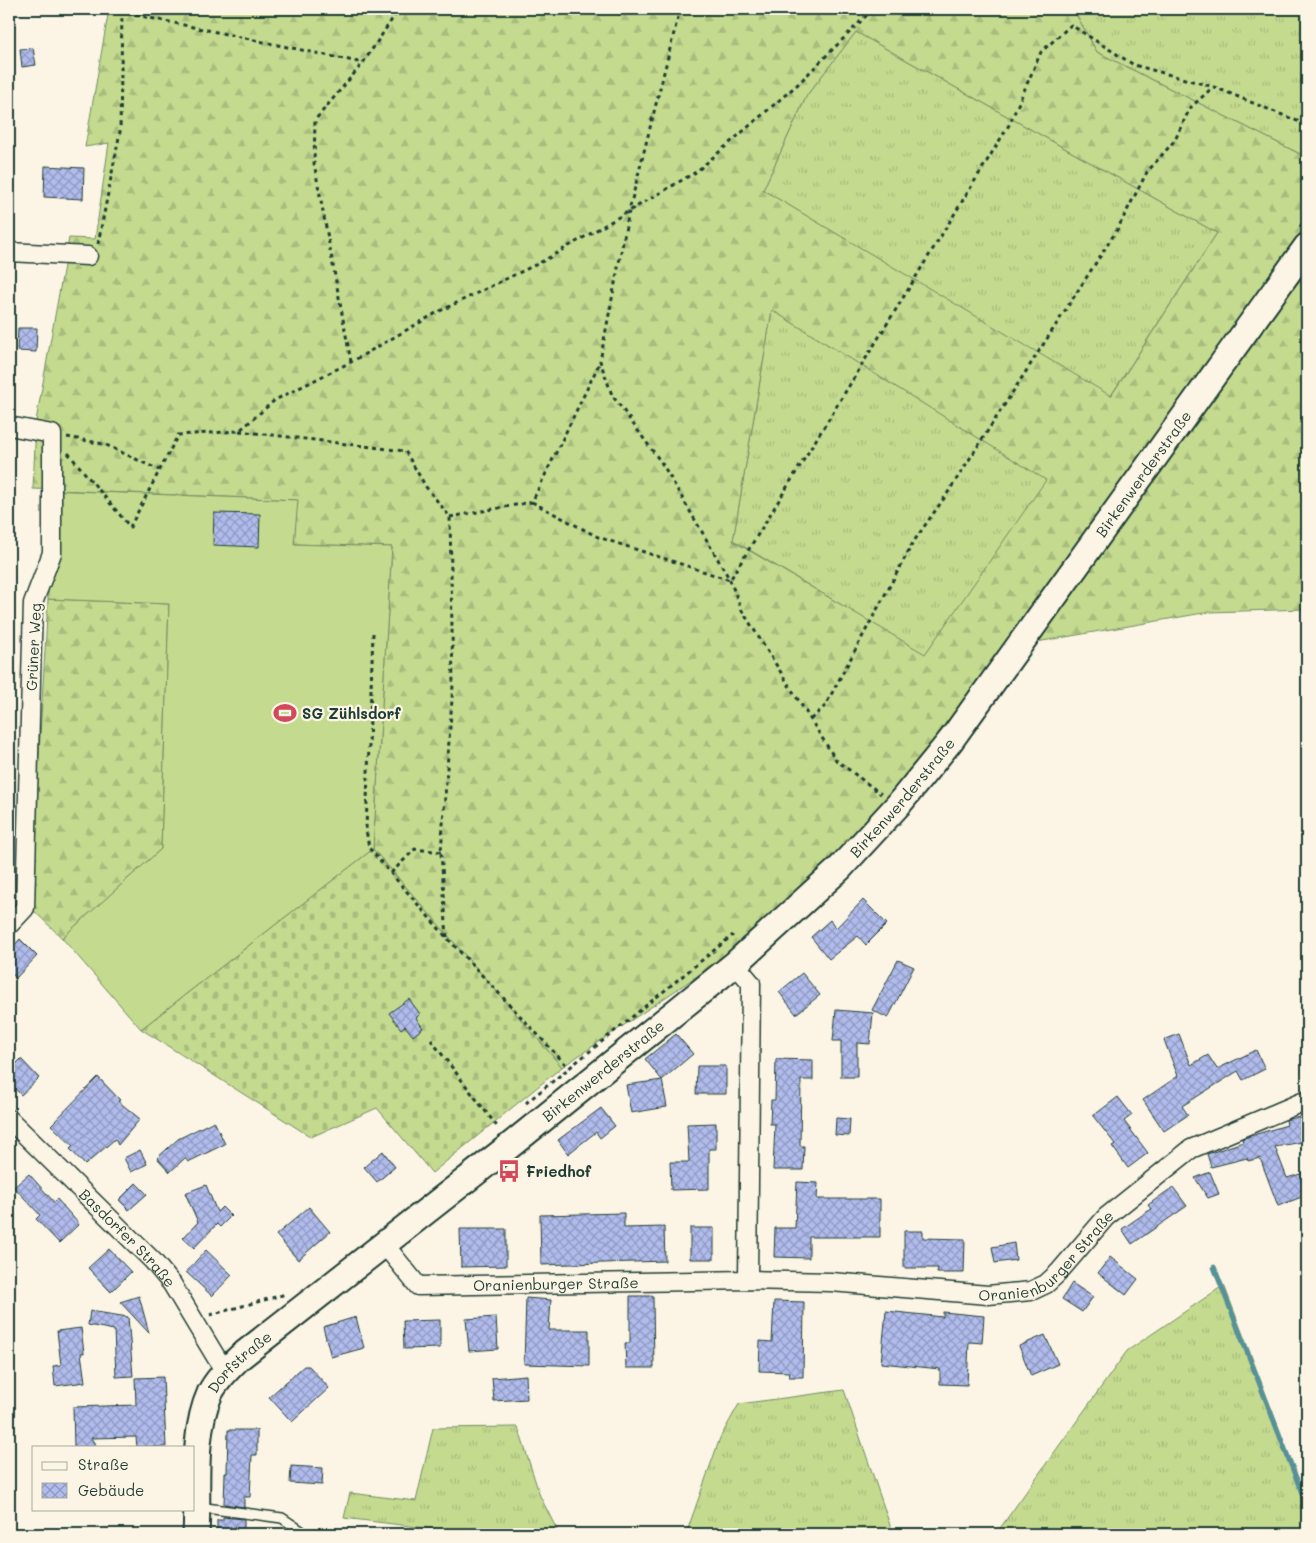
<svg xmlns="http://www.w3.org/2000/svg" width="1316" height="1543" viewBox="0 0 1316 1543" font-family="Mali,sans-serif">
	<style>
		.grass { fill: url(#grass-tufts); stroke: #728c62 }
		.forest { fill: url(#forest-firs); stroke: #728c62; fill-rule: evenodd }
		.cemetery { fill: url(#cemetery-stones); stroke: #728c62 }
		.garden { fill: #c4da8f; stroke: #728c62 }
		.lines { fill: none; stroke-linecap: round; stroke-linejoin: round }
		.stream { stroke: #579198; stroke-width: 5 }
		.building { fill: url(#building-cross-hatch); stroke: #1f3d34 }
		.lane-casing { stroke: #1f3d34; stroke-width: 12 }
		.street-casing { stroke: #1f3d34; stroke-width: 21 }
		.secondary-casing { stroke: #1f3d34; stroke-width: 29 }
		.path { stroke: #1f3d34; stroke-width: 3; stroke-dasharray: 4 4; stroke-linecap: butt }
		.lane { stroke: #fcf5e5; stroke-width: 9 }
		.street { stroke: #fcf5e5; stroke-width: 18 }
		.secondary { stroke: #fcf5e5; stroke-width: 25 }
		.labels { text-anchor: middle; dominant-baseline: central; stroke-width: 4.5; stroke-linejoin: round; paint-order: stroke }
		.street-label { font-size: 15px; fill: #1f3d34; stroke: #fcf5e5 }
		.poi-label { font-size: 15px; font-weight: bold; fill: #1f3d34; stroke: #fcf5e5; text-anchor: start }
	</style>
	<defs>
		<pattern id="grass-tufts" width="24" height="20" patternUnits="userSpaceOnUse" patternTransform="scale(1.25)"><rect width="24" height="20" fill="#c4da8f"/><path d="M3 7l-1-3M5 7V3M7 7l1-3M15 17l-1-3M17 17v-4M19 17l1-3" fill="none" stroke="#a8bc7c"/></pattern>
		<pattern id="forest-firs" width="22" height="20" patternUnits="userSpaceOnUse" patternTransform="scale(1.25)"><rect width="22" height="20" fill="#c4da8f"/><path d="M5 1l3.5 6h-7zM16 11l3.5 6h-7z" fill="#a8bc7c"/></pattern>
		<pattern id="cemetery-stones" width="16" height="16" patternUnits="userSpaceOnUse" patternTransform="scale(1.25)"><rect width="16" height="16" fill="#c4da8f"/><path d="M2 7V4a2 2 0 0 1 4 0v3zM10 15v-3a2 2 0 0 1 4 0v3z" fill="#a8bc7c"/></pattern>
		<pattern id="building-cross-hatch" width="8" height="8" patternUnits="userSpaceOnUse" patternTransform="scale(1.25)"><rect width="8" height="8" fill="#b1bbec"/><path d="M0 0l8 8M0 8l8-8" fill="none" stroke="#8f99c0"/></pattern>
	</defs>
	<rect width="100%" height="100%" fill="#fcf5e5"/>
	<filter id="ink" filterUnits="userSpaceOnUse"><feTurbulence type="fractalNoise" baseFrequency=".02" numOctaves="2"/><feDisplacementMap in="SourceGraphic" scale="10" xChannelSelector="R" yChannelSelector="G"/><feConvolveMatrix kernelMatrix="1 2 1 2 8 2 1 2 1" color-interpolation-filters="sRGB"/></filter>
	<g filter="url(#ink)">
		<path class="grass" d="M1073,9H1307V154L1304,156L1097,52Z
			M856,32L1217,233L1110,397L763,190L807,95Z
			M772,310L1047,480L925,655L733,540Z
			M1224,1285L1307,1501V1534H990L998,1531L1127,1351Z
			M844,1390L893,1534H686L720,1438L739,1404Z
			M518,1427L540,1496L559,1534H475L344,1518L350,1493L416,1501L433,1428Z"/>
		<path class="forest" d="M109,9H1073L1097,52L1304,156L1307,154V609L1209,612L1008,647L889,804L743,945L562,1067L373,849L392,547L294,544L297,500L33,489L36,421L69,238L95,239L109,143L85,147ZM856,32L1217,233L1111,396L763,190L807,95ZM772,310L1046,480L925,654L733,541Z
			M48,599L169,604L161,849L62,938L30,907Z"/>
		<path class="cemetery" d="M373,849L562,1067L432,1173L377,1108L311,1137L141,1029Z"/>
		<path class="garden" d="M47,490L298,500L294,544L392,547L373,849L141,1029L62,938L161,849L169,604L48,599Z"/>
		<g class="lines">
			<path class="stream" d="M1214,1267L1307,1506"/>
		</g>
		<path class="building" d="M33,48L36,65L22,67L20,49Z
			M45,166L84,168L83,199L44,197Z
			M18,328H37L36,352L17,351Z
			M214,513L260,514L259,547L213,545Z
			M863,900L887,924L866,945L858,936L829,959L811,937L830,920L836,928Z
			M20,939L37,956L16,978L9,971V951Z
			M898,960L914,967L888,1018L872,1010Z
			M802,973L820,995L796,1014L779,992Z
			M409,999L420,1014L416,1018L423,1028L413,1036L405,1026L401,1029L389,1013Z
			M836,1010L873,1013L870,1044L857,1043V1077H841V1041H833Z
			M676,1034L693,1054L662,1080L645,1059Z
			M1179,1034L1191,1065L1208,1055L1217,1069L1256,1050L1265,1069L1243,1080L1238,1071L1182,1106L1188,1115L1164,1131L1143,1100L1178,1076L1164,1040Z
			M21,1059L39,1078L21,1095L9,1082V1071Z
			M776,1059L813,1060V1080H801L800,1146H804L803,1170H773L775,1124H770L771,1100H775Z
			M697,1066H726V1094H696Z
			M98,1077L120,1100L118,1101L140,1119L118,1145L115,1139L85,1165L70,1149L73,1146L51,1125Z
			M662,1080L667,1107L631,1113L626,1085Z
			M1118,1097L1132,1115L1124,1121L1148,1153L1128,1168L1112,1146L1115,1144L1093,1116Z
			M601,1108L615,1126L600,1138L596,1132L568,1154L558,1140Z
			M1307,1116V1141L1275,1147L1287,1178L1307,1172V1195L1278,1206L1260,1158L1248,1161L1247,1158L1211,1167L1207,1154L1243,1142L1242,1139L1250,1136L1287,1125L1286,1120L1288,1119Z
			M836,1118L850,1119L849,1136L835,1135Z
			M214,1121L225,1144L188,1162L185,1158L170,1172L157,1158L178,1139Z
			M716,1123V1149H709V1189L671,1190L670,1162H689L687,1124Z
			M140,1150L147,1164L131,1172L124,1158Z
			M383,1151L395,1167L377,1182L364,1167Z
			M1210,1172L1219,1194L1208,1198L1195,1178Z
			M29,1174L54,1202L57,1199L79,1224L59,1243L36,1219L40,1215L14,1187Z
			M797,1182L818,1183L817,1199H880V1237H809V1258L774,1257L775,1228H795Z
			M136,1183L147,1194L129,1210L119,1200Z
			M206,1185L217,1212L222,1207L231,1216L220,1227L217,1224L194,1248L183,1238L198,1222L185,1193Z
			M1173,1187L1187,1206L1132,1244L1122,1229L1151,1209L1148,1205Z
			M309,1207L330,1232L298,1260L276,1235Z
			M624,1213V1228L664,1227L665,1261L541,1265L540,1215Z
			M690,1228H714V1259H690Z
			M460,1229H506V1266L461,1267Z
			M904,1231H923V1238L965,1239L964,1273H937L938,1268H904Z
			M1014,1243L1016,1260L995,1263L992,1247Z
			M109,1249L131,1272L111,1292L88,1268Z
			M206,1250L232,1275L212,1296L186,1272Z
			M1110,1257L1138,1279L1126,1295L1098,1273Z
			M1072,1283L1093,1297L1082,1312L1062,1299Z
			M139,1296L149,1333L120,1302Z
			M630,1296H653L654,1368H626L625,1343H630Z
			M526,1298L551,1300L549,1330H589V1366L524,1364Z
			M774,1301L804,1302L803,1377H789L790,1372L759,1371L760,1341L772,1342Z
			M90,1311L128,1317L133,1376L116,1377L114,1330L88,1325Z
			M886,1311L943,1317V1312L984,1316L982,1343L969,1342L967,1385L940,1384V1369L881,1363Z
			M356,1317L364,1348L331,1357L323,1327Z
			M496,1317L498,1349L469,1351L466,1319Z
			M440,1320V1348L404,1349L403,1321Z
			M81,1328L84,1353H81L85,1382L55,1386L53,1366L61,1365L57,1331Z
			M1045,1335L1058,1364L1031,1376L1019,1346Z
			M304,1366H309L329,1388L292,1422L269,1397Z
			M526,1375L527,1399L494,1401L492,1378Z
			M163,1377L166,1447H137L136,1437L91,1438L97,1447H74L73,1407L136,1405L135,1378Z
			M228,1430H257V1455H252L250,1497H244V1507L224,1504L225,1473H227Z
			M291,1466L323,1468L322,1485L290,1483Z
			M223,1517L244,1519V1534H217V1520H223Z"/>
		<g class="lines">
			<defs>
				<path id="lane" d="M198,1507L282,1518L306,1534"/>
				<g id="street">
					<path d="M9,252L88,256"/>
					<path d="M9,426L52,434V553L33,603L25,908L9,925"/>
					<path d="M735,964L751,983L748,1280"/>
					<path id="s1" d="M9,1119L153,1261L172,1284L225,1372"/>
					<path id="s2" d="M384,1244L418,1286L748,1280L831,1282L988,1295L1031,1291L1046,1284L1058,1273L1106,1217L1191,1149L1307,1100"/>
				</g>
				<g id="secondary">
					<path id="s3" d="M196,1534C199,1489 191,1436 210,1393C217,1379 229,1368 240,1357L512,1144L735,964L840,868L898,805L951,740L1307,246"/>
				</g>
			</defs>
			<use href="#lane" class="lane-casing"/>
			<use href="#street" class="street-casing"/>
			<use href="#secondary" class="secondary-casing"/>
			<path class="path" d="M680,9L629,211L600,361L612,395L663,465L730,580L741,609L836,760L881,794
				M1300,227L1307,217
				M98,244L120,132L122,12L363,63
				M351,362L314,163L315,120L363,63L399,9
				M239,431L405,451L426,487L450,517L453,685L441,852L447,938
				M67,437L104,444L159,470
				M68,453L130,527L178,435L239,431L275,400L351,362L438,312L545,260L696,172L798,84L873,9
				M532,502L598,537L730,580L1009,125L1041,52L1071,25L1134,65L1214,87L1307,125
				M450,517L532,502L600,362
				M373,633L366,829L369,848L447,938L569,1068
				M811,719L825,706L914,541L947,494L1117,230L1147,172L1175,140L1190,108L1213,87
				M391,873L415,849L441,852
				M431,1040L499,1129
				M526,1103L733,935
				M210,1315L286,1294"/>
			<use href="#lane" class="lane"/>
			<use href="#street" class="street"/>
			<use href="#secondary" class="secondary"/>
		</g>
	</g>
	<defs>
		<symbol id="stadium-bare" viewBox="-9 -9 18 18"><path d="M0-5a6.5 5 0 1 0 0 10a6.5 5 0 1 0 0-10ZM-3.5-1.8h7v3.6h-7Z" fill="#d1495b" stroke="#fcf5e5" stroke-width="2.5" paint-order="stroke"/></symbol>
		<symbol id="bus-bare" viewBox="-9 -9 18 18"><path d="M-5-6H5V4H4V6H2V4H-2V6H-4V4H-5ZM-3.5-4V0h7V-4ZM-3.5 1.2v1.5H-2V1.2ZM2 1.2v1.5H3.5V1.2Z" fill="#d1495b" stroke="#fcf5e5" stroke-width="2.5" paint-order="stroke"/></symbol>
	</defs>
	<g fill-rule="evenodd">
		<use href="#stadium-bare" x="269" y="697" width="32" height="32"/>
		<use href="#bus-bare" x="493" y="1155" width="32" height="32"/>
	</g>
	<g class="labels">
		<g class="street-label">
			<text stroke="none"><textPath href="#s3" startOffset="1462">Birkenwerderstraße</textPath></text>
			<text transform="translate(33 647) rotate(-87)">Grüner Weg</text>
			<text stroke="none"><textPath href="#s3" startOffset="1058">Birkenwerderstraße</textPath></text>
			<text stroke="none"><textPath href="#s3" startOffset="652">Birkenwerderstraße</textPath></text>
			<text stroke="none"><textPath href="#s1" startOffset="168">Basdorfer Straße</textPath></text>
			<text stroke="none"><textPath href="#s2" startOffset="698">Oranienburger Straße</textPath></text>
			<text stroke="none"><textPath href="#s2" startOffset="192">Oranienburger Straße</textPath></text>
			<text stroke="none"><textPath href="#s3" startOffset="186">Dorfstraße</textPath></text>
		</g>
		<g class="poi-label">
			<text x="302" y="713">SG Zühlsdorf</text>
			<text x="526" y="1171">Friedhof</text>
		</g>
	</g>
	<rect width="1316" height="1543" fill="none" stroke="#fcf5e5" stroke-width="30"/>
	<rect x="15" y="15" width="1286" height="1513" fill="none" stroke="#1f3d34" stroke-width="2" filter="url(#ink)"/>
	<rect x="32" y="1446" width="162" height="65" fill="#fcf5e5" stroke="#a4ab9e"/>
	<rect x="42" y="1462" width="25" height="8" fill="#fcf5e5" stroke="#a4ab9e"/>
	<text x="78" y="1470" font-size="15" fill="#1f3d34">Straße</text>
	<rect x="42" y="1483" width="25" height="15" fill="url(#building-cross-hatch)" stroke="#a4ab9e"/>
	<text x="78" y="1496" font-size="15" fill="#1f3d34">Gebäude</text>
</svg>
